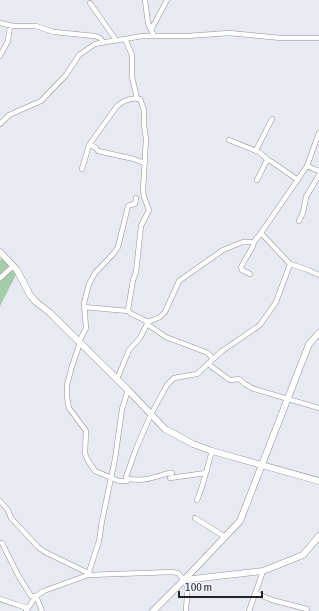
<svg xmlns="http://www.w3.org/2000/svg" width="319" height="611" viewBox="0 0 319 611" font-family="'Asap Condensed',sans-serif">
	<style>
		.green { fill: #a5cca9 }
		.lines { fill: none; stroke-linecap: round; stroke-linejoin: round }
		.minor-casing { stroke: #909298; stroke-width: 5.5 }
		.tertiary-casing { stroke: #909298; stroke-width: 7 }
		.minor { stroke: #fff; stroke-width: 4.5 }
		.tertiary { stroke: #fff; stroke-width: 6 }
	</style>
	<rect width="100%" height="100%" fill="#e8eaf1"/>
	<path class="green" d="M2,257L16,275L0,306V261Z"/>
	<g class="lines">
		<defs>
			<path id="minor" d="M145,0L148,23L154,36
				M90,3L116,40
				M0,23L13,26H36L54,32L95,36L100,38L103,42
				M151,30L167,0
				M125,39L132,55V77L137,98
				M0,56L8,41L10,26
				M0,124L9,115L41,101L66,75L79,55L95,44L100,43L143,36H187L229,33L281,38H319
				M229,140L259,152L268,160
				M89,145L95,147L98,151L134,159L144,163
				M256,150L272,119
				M307,166L319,171
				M82,169L89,145L117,106C123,101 132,97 140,99L144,110V125L146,139L143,190L144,197L149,210L141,226L136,272L133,280L128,310L130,313L148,322
				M257,180L266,162L268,160L272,162L298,180
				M299,221L303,213L306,197L319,175
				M290,264L308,270L319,275
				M250,274L242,270L241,267L253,246L254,242
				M0,278L13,266
				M84,307L128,311
				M147,324L166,337L208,353L213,359
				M79,342L86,328L84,303L89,284L95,273L114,253L118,247L128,206L130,205L135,204L136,198
				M80,343L72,366L67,385V397L69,408L86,431L85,453L87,459L95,471L119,481H127
				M208,364L230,380L239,379L245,384L254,389L319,408
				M117,379L129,350L140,338L148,322L160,317L165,312L179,281L223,250L243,242H254L261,233
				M172,473C165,473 161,476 155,477C147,480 136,480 128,479L126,477L136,449L151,414L167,385L174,378L197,374L222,351L260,325L276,302L289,267L290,264L261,233L307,166L319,133
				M170,478L206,473
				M197,500C204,484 207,468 212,451
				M0,501L8,510L11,518L38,547L45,552L88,573
				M195,518L225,537
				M2,543L18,575L31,596H36L26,611
				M88,575L99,541L102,521L115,459L122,409L128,390
				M255,593L272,600L307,609
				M0,599L27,608
				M42,611L36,596L44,591L88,575L172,572L178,573L184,580
				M186,611L188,580
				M249,611L263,571"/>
			<path id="tertiary" d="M0,252L17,270L30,295L35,301L50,313L128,390L165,429L193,444L212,451L319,481
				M184,580L263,571L303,555L319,536
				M153,611L184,580L240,521L309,344L319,333"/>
		</defs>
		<use href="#minor" class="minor-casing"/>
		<use href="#tertiary" class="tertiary-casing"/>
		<use href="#minor" class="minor"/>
		<use href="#tertiary" class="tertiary"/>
	</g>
	<path d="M179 591v6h83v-6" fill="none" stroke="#232426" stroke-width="2"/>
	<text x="185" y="591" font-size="12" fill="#232426" stroke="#f5f8fe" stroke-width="3" paint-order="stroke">100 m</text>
</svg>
